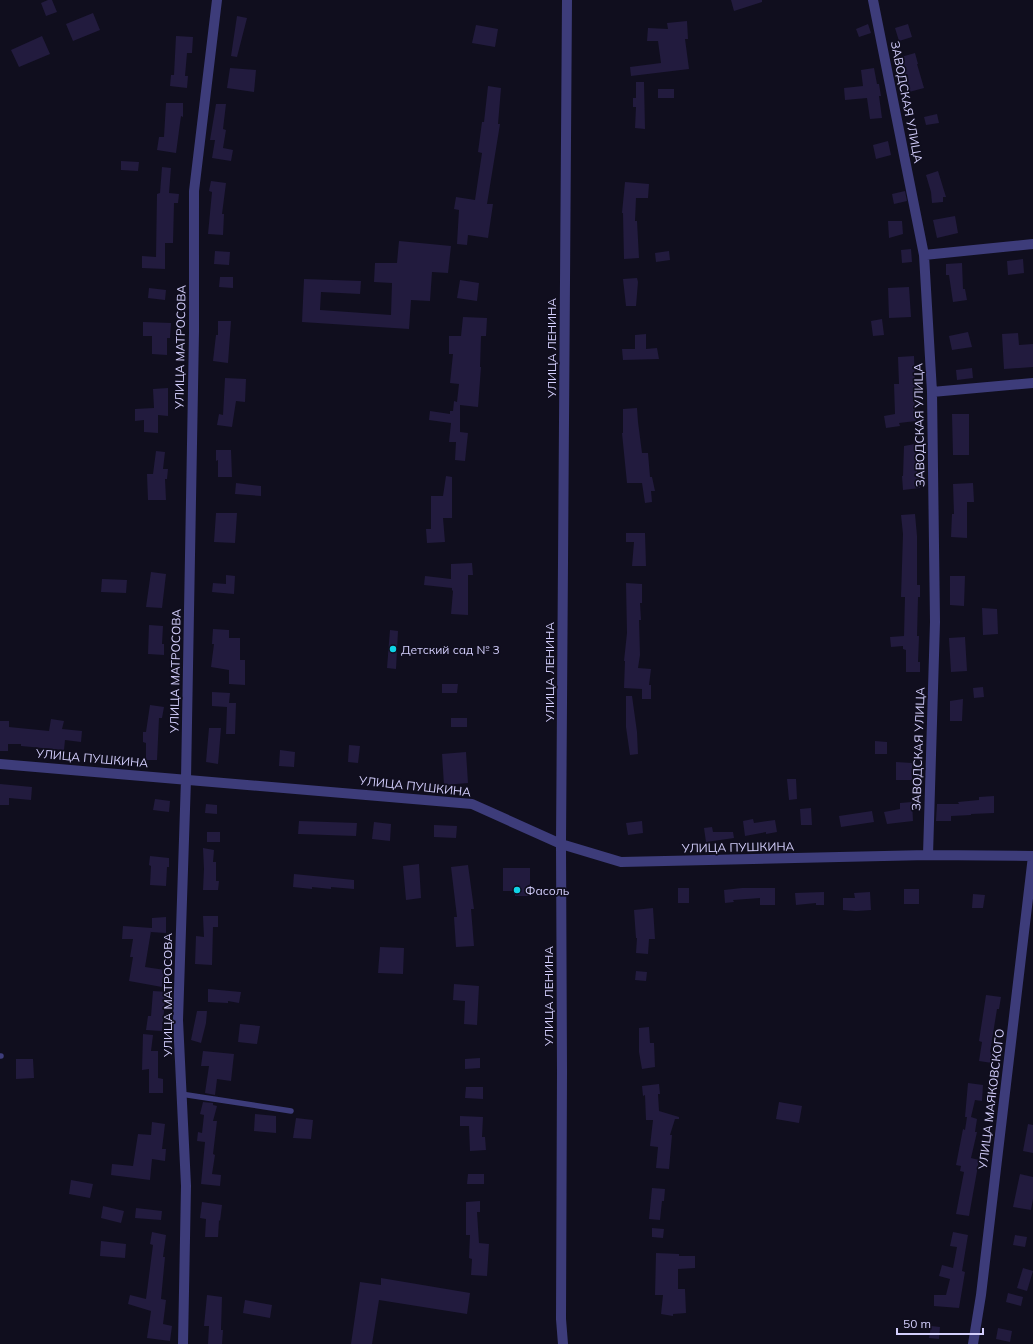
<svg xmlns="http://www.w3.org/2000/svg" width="1033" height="1344" viewBox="0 0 1033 1344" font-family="Mulish,sans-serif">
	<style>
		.building { fill: #221b3e }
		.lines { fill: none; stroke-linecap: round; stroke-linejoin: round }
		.service { stroke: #3d3c7a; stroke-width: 5.5 }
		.minor { stroke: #3d3c7a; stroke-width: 10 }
		.poi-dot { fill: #10d3e6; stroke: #100e1e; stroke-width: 1.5 }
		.labels { text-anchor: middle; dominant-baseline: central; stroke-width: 3.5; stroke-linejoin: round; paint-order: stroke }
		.street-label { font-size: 12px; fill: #d3cefc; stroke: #100e1e }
		.poi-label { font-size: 12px; fill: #d3cefc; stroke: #100e1e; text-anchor: start }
	</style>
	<rect width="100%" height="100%" fill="#100e1e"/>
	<path class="building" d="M48,0H52L57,12L46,16L41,3Z
		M731,0H762V2L734,11Z
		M93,13L100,30L73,41L66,24Z
		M237,16L247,18L237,57L231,56Z
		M687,21L688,39H685L689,69L631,76L630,67L661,63L658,41H647L648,28L668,29L667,23Z
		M868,24L871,33L859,37L856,29Z
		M908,24L912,37L899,41L895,28Z
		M476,25L498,29L495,47L472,43Z
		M42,36L50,54L19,67L11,50Z
		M176,36L193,37L192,53H187L185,76H188L187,88L170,86L171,75H174Z
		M915,53L918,64H917L924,88L909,92L901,57Z
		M230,68L256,70L254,92L227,88Z
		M874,68L877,84H879L881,96H879L882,118L870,119L867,98L845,100L844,88L863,86L861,70Z
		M636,82H644L645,129L635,128L636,107H633V98H636Z
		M488,86L501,88L498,124H500L487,204H493L488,238L468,235L467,245L457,244L459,210L454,209L456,197L475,200L482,153L478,152L482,122H484Z
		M658,89H674V98H658Z
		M166,103H183V117L181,116L176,153L157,150L159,137H164Z
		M216,104H226L223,129L226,130L223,148L233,150L231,161L212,158L215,140H210Z
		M937,114L939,123L926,125L924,117Z
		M888,141L891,155L876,159L873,145Z
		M121,161L139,162L138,171L121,170Z
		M162,167L171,168L169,193L179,194L178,203H174L173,243H165V269L142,268V256L156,257L157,194L160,193Z
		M938,171L946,197H943V202L932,203L931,192L926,175Z
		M211,181L226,183L222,214H224L223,235L208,234L212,192L209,191Z
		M625,182L649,184L648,198H636L635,221H637L639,258L624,259L623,213H622Z
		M905,191L907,201L894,204L892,194Z
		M955,216L958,233L937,238L933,220Z
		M888,221H902L903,234L889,238Z
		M399,241L451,246L448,273L432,272L430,301L411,300L409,329L302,322L304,279L361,281L360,294L321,292L320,310L391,315L392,283L374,282L375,263H397Z
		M911,249L912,262L902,263L901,250Z
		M215,251L230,252L229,265L214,264Z
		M669,251L670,260L656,262L655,253Z
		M1023,259L1024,273L1008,275L1007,261Z
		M962,263L963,289H965L967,300L953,302L949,275H946V264Z
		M220,277H233V288L219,287Z
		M637,278L638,282L636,306H626L623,279Z
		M460,280L479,283L477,301L457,298Z
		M909,287L911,317L889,318L888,288Z
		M149,288L166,290L165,300L148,298Z
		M463,317L487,318L486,336H481L480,367H481L478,407L460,405V432L468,433L465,461L455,460L456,442H449L451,423L429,420L430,411L450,414V411H453L454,401L457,402L459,384L450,383L453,354H449V336H461Z
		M882,319L884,335L873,336L871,321Z
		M218,321H231L228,363L213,361L216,335H218Z
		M143,322L171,323L170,338H167V355L152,354V336H143Z
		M968,332L972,347L952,350L949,336Z
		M1018,333L1019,345L1033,344V367L1004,369L1002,334Z
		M646,334V349L657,348L659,359L623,360L622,349H635V335Z
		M914,356L915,384H917V397H914L916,421L899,423L900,426L886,428L884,416L895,414L894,384H899L898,357Z
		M972,368L973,378L957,380L956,370Z
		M225,378L246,379L245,402L236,401L232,427L217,425L219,414L223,415Z
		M168,388V416L158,415V433L144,432V420L135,421V409L154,408L153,389Z
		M637,408L638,422L642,453H648L650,477H652L655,491H651L652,502L645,503L642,483H627L622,433H623V409Z
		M952,414H969V455H953Z
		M915,444L917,455V475L919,474L920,488L903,490L902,476H903L904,446Z
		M216,450H231L232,477H218V460L216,461Z
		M156,451L165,452L163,469H168L167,479H165L166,500H148L147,474H153Z
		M446,476L452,477V518H443L445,542L427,543L426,529H431V496H443Z
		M236,483L261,486V496L235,494Z
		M973,483L974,502H967V538L951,537L952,514H954L953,484Z
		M216,513H237L235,543L214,542Z
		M915,514L917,536V585H920V597H918L917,636H919L918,662H920V672H906V650L903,649V646L891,647L890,637L904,636L905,597H901L903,534L901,515Z
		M626,533H645L646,566H632L634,542H626Z
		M472,563L473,575H468V615L451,614L453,591L452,590V588L424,585L425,576L451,579V564Z
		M151,572L166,574L162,608L146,607Z
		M226,575L235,576L234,594L212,592L213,583L226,584Z
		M950,576H965L964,606L950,605Z
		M102,579L127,580L126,593L101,592Z
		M626,583L642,584V603H640L641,620H639L640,655L638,668L651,669L649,685H651V699H642V689L624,688L625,661H624L627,633Z
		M982,608L997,609L998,634L983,635Z
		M149,625L163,626L162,644H164V655L148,654Z
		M213,629L229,630V638H240V660H245V685L229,684V670L211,667L214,644H212Z
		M390,630L398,631L396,669L387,668Z
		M965,637L967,671L951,672L949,638Z
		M442,684H458L457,693H442Z
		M983,687L984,697L974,698L973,688Z
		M212,692L230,693L229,703H236L235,734H226L227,707L212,706Z
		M626,696H632L637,732L638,754L630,755L626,727Z
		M963,699L962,721H950V701Z
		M150,705L164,707L162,718H159L157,760H146V743L143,742V732H146Z
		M451,718H467V727H451Z
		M51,719L64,721L62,729L82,731L81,742L65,740L64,750L21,746V744H8V751H0V721H9V727L49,731Z
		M209,728H221L218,764L206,762Z
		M875,741L887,742V754H875Z
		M349,745L360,746L358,763L348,762Z
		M280,750L295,752L294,767L279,766Z
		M466,752L468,783L444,785L442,754Z
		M896,762L912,763V780H896Z
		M787,779H796L797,799L789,800Z
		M0,784L32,787L31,800L9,798V805H0Z
		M994,796V813L971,814V815L951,816V821H936L937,804H959L958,802L979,800V797Z
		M155,799L170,801L169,812L153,810Z
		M912,802L913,821L887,824L884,812L900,809V803Z
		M206,804L217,805V814L205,813Z
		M811,808L812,825H801L800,809Z
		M872,811L874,822L841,827L839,816Z
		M753,819L754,823L775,820L777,832L766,834V832L745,836L743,821Z
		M299,821L357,823L356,836L298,834Z
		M642,821L643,833L628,835L626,823Z
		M374,822L391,824L390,841L372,839Z
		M434,825L457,826L456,838L434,837Z
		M712,827L713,832H733L734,838L706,842L704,828Z
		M207,832H220V842H207Z
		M203,848L214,850L213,862H216V881H219L218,890H203L204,869Z
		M150,856L169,858V867H167L166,886L150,885L151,866L149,865Z
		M419,864L421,898L406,900L403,866Z
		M468,865L474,909H471L474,946L456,947L454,917H457L451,867Z
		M503,868H530V896H515V891H503Z
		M294,874L354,880V889L331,887V889L312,887V889L293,887Z
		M678,888H689V903H678Z
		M742,888H775V905H760V898L733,900L734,902L725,903L724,890Z
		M904,889H919V904H904Z
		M824,892V905H816V903L796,905L795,893Z
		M870,892L871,910L856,911L843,910V898H855L854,893Z
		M973,894L985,895L983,908H972Z
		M653,908L655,939H649L648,954L636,953L637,938H636L634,910Z
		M203,916H218V927H213L212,965L195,964L196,936L204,937Z
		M166,917V933L151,932V931L145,967L165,970L162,987L129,981L133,957H130L133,939H122L123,926L152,928V918Z
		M380,947L404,948L403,974L378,973Z
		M636,971L647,972L646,981L635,980Z
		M454,984L479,986L477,1025L464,1024L465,1001L453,1000Z
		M208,989L241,992L239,1003L228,1001V1003L208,1002Z
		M153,991L168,992L167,1001H165L162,1031L146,1030L148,1016H151Z
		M986,995L1001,997L999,1009H997L990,1052L993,1053L992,1063L979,1061L982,1042L979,1041Z
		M197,1011H207L206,1023L201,1043L191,1040Z
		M240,1024L260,1026L257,1044L238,1042Z
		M649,1027L650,1043H654L655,1067L642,1069L639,1052V1028Z
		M143,1034L153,1035L151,1051H158V1078L163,1079V1093H149V1069L142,1070Z
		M203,1051L234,1054L231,1081L217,1079L215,1095L205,1093L209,1066H201Z
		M480,1058V1068L465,1069V1059Z
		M16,1059H33L34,1078L16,1079Z
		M968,1083L983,1085L982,1101L975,1100L971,1117L977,1119L975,1132H977L971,1158L979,1160L969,1216L956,1214L964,1172L960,1171L961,1166L956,1165L963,1129L965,1130L967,1117H965Z
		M659,1084L660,1094H658L659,1111L679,1117V1119H675L670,1135H672L669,1169L656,1168L658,1147L650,1146L653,1120H646L645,1095L643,1096L642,1086Z
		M466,1087H483V1099L465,1098Z
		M203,1102L213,1103V1105L217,1106L213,1121H217L213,1154L215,1155L212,1174L221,1175L220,1186L201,1184L205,1142L197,1141L198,1132L202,1133L204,1115L200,1114Z
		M779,1102L802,1106L799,1123L776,1119Z
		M255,1114L276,1116V1133L254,1131Z
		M460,1116L483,1117L482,1137H485L486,1150L470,1151L469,1126H460Z
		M296,1118L313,1120L311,1139L293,1138Z
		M152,1122L165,1124L162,1149H166L165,1161L152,1159L150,1180L111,1175L112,1164L133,1166L138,1134L151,1135Z
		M1028,1124L1033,1125V1153L1023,1151Z
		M468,1174H484V1184H467Z
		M1020,1174L1033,1177V1199L1031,1210L1013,1207Z
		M71,1180L93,1184L90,1198L69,1194Z
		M652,1188L665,1189L664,1201H662L660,1220L649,1219Z
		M480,1201V1212H477L479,1243L489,1244L487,1276L471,1275L472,1259L469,1258L470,1235H466V1202Z
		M202,1202L222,1205L220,1221L219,1220L218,1237H205L206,1219L200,1218Z
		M103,1206L124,1211L121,1223L101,1218Z
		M136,1208L162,1211L161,1220L135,1218Z
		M652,1228L664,1229L663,1238L652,1237Z
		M152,1232L166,1235L163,1257H165L161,1299L166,1300L163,1324L172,1326L170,1341L147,1338L151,1311L128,1304L130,1295L146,1299L153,1245L150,1244Z
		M953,1232L968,1235L962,1271L965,1272L959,1308L934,1306V1295H946L950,1279L939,1276L942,1265L953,1268L957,1247L950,1246Z
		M1015,1235L1027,1237L1025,1247L1013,1245Z
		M101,1241L126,1244L125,1258L100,1256Z
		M656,1253L679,1254V1256H695V1268L678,1269V1289H685L686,1313L673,1314V1316L661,1314L663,1295H655Z
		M1023,1268L1033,1271L1027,1291L1017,1288Z
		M381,1278L470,1293L467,1314L379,1300L372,1344H351L360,1282L381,1285Z
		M1008,1293L1023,1297L1021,1306L1006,1302Z
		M207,1295L222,1297L221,1330H223L222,1344H208L209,1326H204Z
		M245,1300L272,1305L270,1318L243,1313Z
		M931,1326L940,1327L939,1339L929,1338Z
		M998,1328L1012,1331L1010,1342L996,1339Z"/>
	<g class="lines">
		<path class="service" d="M0,1056H1
			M181,1094L291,1111"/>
		<path class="minor" d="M873,0L924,255L932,392L935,622L928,855
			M924,255L1033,244
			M932,392L1033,383
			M0,764L472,804L561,844L621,862L928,855L1033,856
			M183,1344L186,1186L178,1020L186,779L194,332V191L217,0
			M563,1344L561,1319L562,1071L561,844L567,0
			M973,1344L981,1295L1033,856"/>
	</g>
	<g class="poi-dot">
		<circle cx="393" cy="649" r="4"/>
		<circle cx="517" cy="890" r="4"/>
	</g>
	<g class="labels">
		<g class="street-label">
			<text transform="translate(907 102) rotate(79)">ЗАВОДСКАЯ УЛИЦА</text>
			<text transform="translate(180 347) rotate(-89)">УЛИЦА МАТРОСОВА</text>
			<text transform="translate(551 348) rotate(-90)">УЛИЦА ЛЕНИНА</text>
			<text transform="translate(919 425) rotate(-91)">ЗАВОДСКАЯ УЛИЦА</text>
			<text transform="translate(175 671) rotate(-89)">УЛИЦА МАТРОСОВА</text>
			<text transform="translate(549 672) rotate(-90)">УЛИЦА ЛЕНИНА</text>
			<text transform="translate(918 749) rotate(-88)">ЗАВОДСКАЯ УЛИЦА</text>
			<text transform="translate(92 758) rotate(5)">УЛИЦА ПУШКИНА</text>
			<text transform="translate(415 786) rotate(6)">УЛИЦА ПУШКИНА</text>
			<text transform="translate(738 847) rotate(-1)">УЛИЦА ПУШКИНА</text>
			<text transform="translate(167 995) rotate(-90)">УЛИЦА МАТРОСОВА</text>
			<text transform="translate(548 996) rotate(-90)">УЛИЦА ЛЕНИНА</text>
			<text transform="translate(991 1099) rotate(-83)">УЛИЦА МАЯКОВСКОГО</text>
		</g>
		<g class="poi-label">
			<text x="401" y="649">Детский сад № 3</text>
			<text x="525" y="890">Фасоль</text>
		</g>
	</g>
	<path d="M897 1328v6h86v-6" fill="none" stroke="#d3cefc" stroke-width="2"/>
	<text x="903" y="1328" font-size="12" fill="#d3cefc" stroke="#100e1e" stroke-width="3" paint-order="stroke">50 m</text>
</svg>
